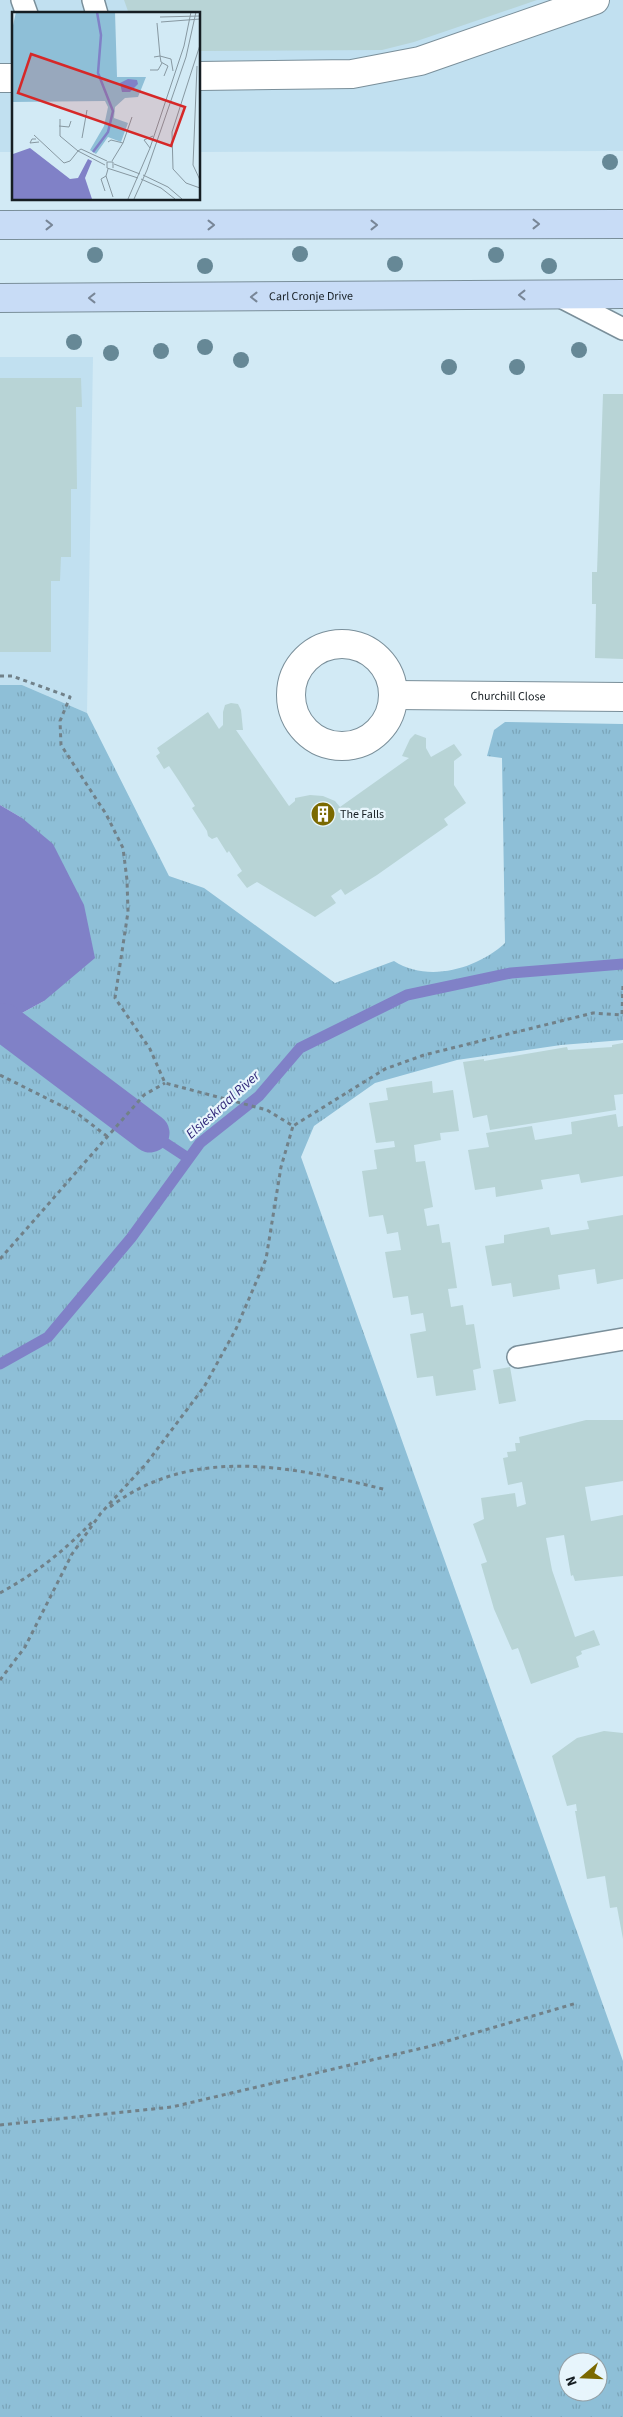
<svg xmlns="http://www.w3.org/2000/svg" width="623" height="2417" viewBox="0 0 623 2417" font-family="'Source Sans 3',sans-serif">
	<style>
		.built { fill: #c1e0f0 }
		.grass { fill: url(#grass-tufts); fill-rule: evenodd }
		.water { fill: #8081c7 }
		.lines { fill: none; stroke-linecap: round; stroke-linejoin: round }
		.stream { stroke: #8081c7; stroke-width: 11 }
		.canal { stroke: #8081c7; stroke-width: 39 }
		.building { fill: #b8d4d6 }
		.service-casing { stroke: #7a8f9a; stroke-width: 24 }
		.minor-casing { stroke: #7a8f9a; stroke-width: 30 }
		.secondary-casing { stroke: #7a8f9a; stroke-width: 30 }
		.path { stroke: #718189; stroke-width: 3; stroke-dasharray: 4 4; stroke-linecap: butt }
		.service { stroke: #fff; stroke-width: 21 }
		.minor { stroke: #fff; stroke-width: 28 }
		.secondary { stroke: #c8dcf6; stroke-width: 28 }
		.tree { fill: #668896 }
		.oneway { stroke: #788697 }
		.labels { text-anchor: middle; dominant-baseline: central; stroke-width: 4.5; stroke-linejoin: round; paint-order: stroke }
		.street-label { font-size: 12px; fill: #161e23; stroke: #e7f5fc }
		.poi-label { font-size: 12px; fill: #161e23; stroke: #e7f5fc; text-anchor: start }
		.water-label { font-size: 14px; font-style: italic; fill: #31287a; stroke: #e7f5fc }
		.inset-river { fill: none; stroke: #8081c7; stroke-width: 2.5 }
		.inset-road { fill: none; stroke: #8798a1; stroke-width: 1 }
		.view { fill: #d62828; fill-opacity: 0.15; stroke: #d62828; stroke-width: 2.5 }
		.inset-edge { fill: none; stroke: #161e23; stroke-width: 2.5 }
	</style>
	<defs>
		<pattern id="grass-tufts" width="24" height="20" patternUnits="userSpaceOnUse" patternTransform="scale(1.25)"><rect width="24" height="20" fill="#8ebfd7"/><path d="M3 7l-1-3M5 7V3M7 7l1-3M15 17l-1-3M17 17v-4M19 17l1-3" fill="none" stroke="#7aa4b8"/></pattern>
	</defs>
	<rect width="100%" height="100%" fill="#d2eaf5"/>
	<path class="built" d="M0,0H623V151L199,152V14H14V152H0Z
		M0,357H93L87,713L22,685H0Z"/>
	<path class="grass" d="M0,685H22L87,713L169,876L204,888L335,983L394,961C428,983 477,969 505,943L502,758L487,756L494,730L505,722L623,724V1040L561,1045L457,1060L375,1083L314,1126L301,1157L623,2061V2417H0V1025L44,1001L22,818L0,805ZM568,2362H598V2392H568Z"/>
	<path class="water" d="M0,805L22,818L53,844L84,905L95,958L44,1001L0,1025Z"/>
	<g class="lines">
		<path class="stream" d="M150,1133L188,1158
			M0,1364L48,1337L131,1238L200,1143L259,1096L300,1048L407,995L511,973L623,964"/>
		<path class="canal" d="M4,1023L150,1133"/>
	</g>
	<path class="building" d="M124,0H537L414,42L382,50L199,51V14H129Z
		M0,378H81L82,407H76L77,489H71V557H61L60,581H51V652H0Z
		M603,394H623V659L595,658L596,604H592V572H597Z
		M231,703L238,704L241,710L243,730H236L289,806L295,801V798L310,795L323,796L335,801L340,807L409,758L402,756L410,739L415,734L426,738V748L431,757L454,744L462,755L454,761V785L466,803L444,819L448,825L377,875L345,895L341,889L331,896L336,903L315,917L257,882L247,888L237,875L242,871L229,851L227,853L217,837L212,839L208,836L207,831L192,808L195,806L179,781L169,766L164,769L156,756L160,753L157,748L208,712L219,729L223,725V712L225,705Z
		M623,1043V1094L614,1095L616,1110L490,1130L487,1115L473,1118L463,1062L484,1059V1061L567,1047L568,1050L612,1047V1045Z
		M432,1081L433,1093L453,1090L459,1131L440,1133L441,1140L414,1145L416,1162L425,1161L433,1207L424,1209L427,1226L439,1224L442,1243L450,1242L457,1288L448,1289L451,1307L463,1305L466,1325L474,1324L481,1368L473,1370L476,1390L436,1396L433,1376L417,1378L410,1334L426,1331L423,1313L411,1315L408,1296L393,1298L385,1252L401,1250L398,1232L387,1234L383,1215L369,1217L362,1171L377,1169L374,1150L395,1147L394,1141L376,1143L369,1103L388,1100L386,1088Z
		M616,1114L618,1127L623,1126V1176L581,1183L579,1174L541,1180L543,1189L496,1197L495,1187L475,1190L468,1150L489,1147L486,1133L532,1126L535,1140L572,1134L571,1122Z
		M623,1215V1279L597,1284L595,1269L558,1275L560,1289L513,1297L511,1283L492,1286L485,1246L504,1243V1235L549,1227L551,1235L589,1229L587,1221Z
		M510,1367L516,1401L499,1404L493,1370Z
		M586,1420H623V1481L585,1487L591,1521L623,1515V1576L575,1581L573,1575L571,1576L564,1535L546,1538L552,1570L575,1637L594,1630L600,1645L581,1651L582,1654L576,1657L579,1667L531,1684L518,1648L512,1650L494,1609L481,1564L487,1562L473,1524L484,1519L481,1498L515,1493L517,1507L526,1504L522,1482L508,1485L503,1458L508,1457L507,1452L516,1451L515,1443H520L519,1437Z
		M604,1731L623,1733V1939L617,1907L610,1908L605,1876L587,1879L575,1811H577L576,1804L567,1806L552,1756L577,1738Z"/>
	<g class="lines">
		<defs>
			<path id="service" d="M22,0L27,14
				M93,0L97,14
				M559,296L623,329
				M518,1357L623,1339"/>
			<g id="minor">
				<path d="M199,76L352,74L420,61L595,0"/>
				<path d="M0,78H14"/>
				<circle cx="342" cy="695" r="51"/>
				<path id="s1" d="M394,695L623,697"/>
			</g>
			<g id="secondary">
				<path d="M0,225L623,224"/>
				<path id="s2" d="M0,298L623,294"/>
			</g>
		</defs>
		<use href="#service" class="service-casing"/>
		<use href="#minor" class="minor-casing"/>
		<use href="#secondary" class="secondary-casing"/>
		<path class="path" d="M0,676H12L70,697L60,721L61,745L106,814L123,848L127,880L128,912L115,998L150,1049L165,1083L267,1110L293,1126L385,1069L424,1055L593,1013L623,1015
			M622,1014L623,985
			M0,1075L78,1114L108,1137
			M0,1259L144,1095L165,1083
			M110,1507C193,1444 294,1467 387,1490
			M0,1593C38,1572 64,1551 94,1520
			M0,1680L25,1647L72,1554L101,1513L146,1464L204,1387L236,1329L266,1259L281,1167L293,1126
			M0,2125L172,2107L427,2047L577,2003"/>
		<use href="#service" class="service"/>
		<use href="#minor" class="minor"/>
		<use href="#secondary" class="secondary"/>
	</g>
	<g class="tree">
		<circle cx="610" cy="162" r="8"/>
		<circle cx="300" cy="254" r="8"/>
		<circle cx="95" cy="255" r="8"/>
		<circle cx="496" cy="255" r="8"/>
		<circle cx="395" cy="264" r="8"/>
		<circle cx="205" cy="266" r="8"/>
		<circle cx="549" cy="266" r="8"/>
		<circle cx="74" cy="342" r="8"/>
		<circle cx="205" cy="347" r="8"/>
		<circle cx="579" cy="350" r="8"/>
		<circle cx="161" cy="351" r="8"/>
		<circle cx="111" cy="353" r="8"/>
		<circle cx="241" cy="360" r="8"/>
		<circle cx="449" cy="367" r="8"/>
		<circle cx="517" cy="367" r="8"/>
	</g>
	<defs><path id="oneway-chevron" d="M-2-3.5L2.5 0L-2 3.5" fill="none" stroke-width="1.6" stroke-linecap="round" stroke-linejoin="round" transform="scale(1.25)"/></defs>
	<g class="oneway">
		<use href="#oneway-chevron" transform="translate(536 224)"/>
		<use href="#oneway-chevron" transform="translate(49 225)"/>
		<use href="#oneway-chevron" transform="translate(211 225)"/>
		<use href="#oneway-chevron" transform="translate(374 225)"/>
		<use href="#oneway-chevron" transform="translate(522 295) rotate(180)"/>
		<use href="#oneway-chevron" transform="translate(254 297) rotate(180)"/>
		<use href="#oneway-chevron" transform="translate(92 298) rotate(180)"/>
	</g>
	<defs>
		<symbol id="building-disc" viewBox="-11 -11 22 22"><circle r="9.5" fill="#7b6900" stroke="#e7f5fc"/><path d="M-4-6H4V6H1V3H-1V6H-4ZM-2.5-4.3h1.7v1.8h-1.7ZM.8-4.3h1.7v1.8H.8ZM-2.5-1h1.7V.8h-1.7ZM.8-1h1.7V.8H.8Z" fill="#fff"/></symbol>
	</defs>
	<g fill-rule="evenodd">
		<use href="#building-disc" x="309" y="800" width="28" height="28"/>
	</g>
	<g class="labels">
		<g class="street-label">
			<text stroke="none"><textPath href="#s2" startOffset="311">Carl Cronje Drive</textPath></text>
			<text stroke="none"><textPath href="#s1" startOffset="114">Churchill Close</textPath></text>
		</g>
		<g class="poi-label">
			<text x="340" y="814">The Falls</text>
		</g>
		<g class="water-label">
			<text transform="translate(223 1105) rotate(-42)">Elsieskraal River</text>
		</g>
	</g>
	<g transform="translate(12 12)">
		<rect width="188" height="188" fill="#d2eaf5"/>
		<path d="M4,0H103L105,65H134L126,85L113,86L103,95L102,106L116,111L109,130L96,125L84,142L78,138L92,114L96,95L93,89L0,90V18Z" fill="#8ebfd7"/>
		<path d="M116,67L125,68L126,72L118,80H110L108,71ZM18,136L58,167L66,166L76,147L80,149L73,166L80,187H0L1,142Z" fill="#8081c7"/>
		<path class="inset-river" d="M81,140L96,120L101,99L86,61L89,23L85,0"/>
		<path class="inset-road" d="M148,5L188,4M149,10L188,7M188,33L160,120L161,157L174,171L188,176M148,44L149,50L156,54L152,64M148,44L159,47L161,59M142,45L148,44L145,11M185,54L181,153L188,168M138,58H146L150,51M48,107V124L66,139L93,153M47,114L57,115L59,109M22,123L52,151L58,149L66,139M70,126L75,98M24,127H20L18,131L27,130M96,130L99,128L111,131M138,136L132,128L141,124M66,139L69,137L95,149M100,149L111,131L120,105M102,152L128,162M101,156V150H95V156L126,166M96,157L94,164L101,185M131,163L156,175L170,187M129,167L149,176L163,187M93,179L89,167L94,164M116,187L138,136L172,34L179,0M122,187L135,158L174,45L184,0"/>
		<path class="view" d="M19,42L173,95L159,134L6,81Z"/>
		<rect width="188" height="188" class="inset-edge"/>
	</g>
	<g transform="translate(583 2377) rotate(251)"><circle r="24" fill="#e7f5fc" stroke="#939fa5"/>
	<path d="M0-4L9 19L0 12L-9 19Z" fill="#7b6900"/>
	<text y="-8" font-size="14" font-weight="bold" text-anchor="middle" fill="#161e23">N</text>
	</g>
</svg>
